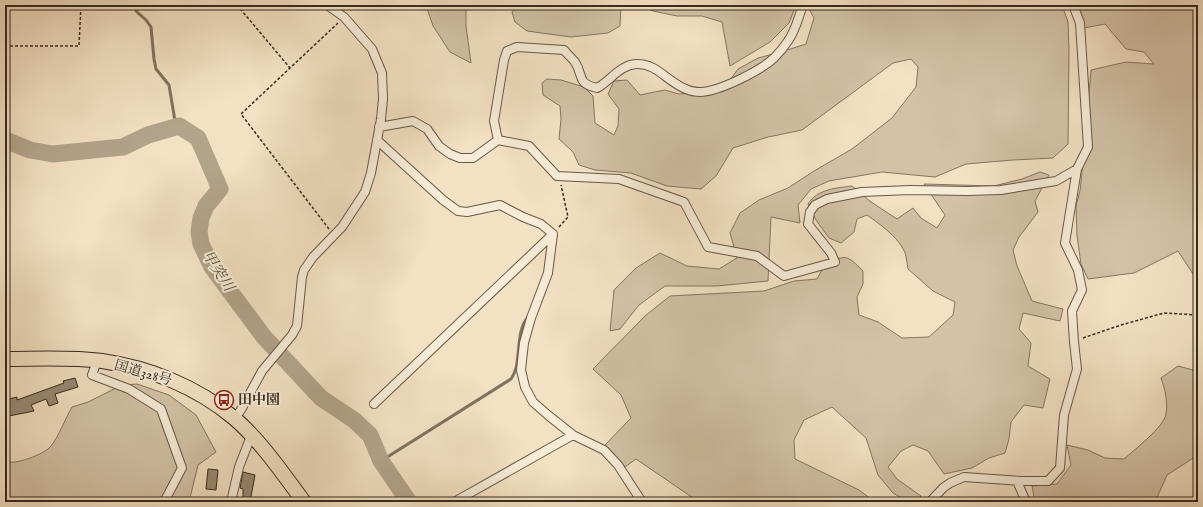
<svg xmlns="http://www.w3.org/2000/svg" width="1203" height="507" viewBox="0 0 1203 507" font-family="'IM FELL English','Noto Serif JP',serif">
	<style>
		.green { fill: #d3c2a7; stroke: #857662 }
		.lines { fill: none; stroke-linecap: round; stroke-linejoin: round }
		.stream { stroke: #81735f; stroke-width: 3 }
		.river { stroke: #b3a38b; stroke-width: 17 }
		.building { fill: #998974; stroke: #372a1e }
		.minor-casing { stroke: #665847; stroke-width: 10 }
		.trunk-casing { stroke: #372a1e; stroke-width: 16 }
		.path { stroke: #372a1e; stroke-width: 1.5; stroke-dasharray: 3 2; stroke-linecap: butt }
		.minor { stroke: #f7ecd8; stroke-width: 8 }
		.trunk { stroke: #f3e1c3; stroke-width: 14 }
		.labels { text-anchor: middle; dominant-baseline: central; stroke-width: 4; stroke-linejoin: round; paint-order: stroke }
		.street-label { font-size: 14px; fill: #372a1e; stroke: #f7ecd8 }
		.poi-label { font-size: 14px; font-weight: bold; fill: #372a1e; stroke: #f7ecd8; text-anchor: start }
		.water-label { font-size: 15px; font-style: italic; fill: #5c4e3f; stroke: #f7ecd8 }
	</style>
	<rect width="100%" height="100%" fill="#f3e1c3"/>
	<filter id="stains"><feTurbulence type="fractalNoise" baseFrequency=".005" numOctaves="4"/><feColorMatrix values="0 0 0 0 .2 0 0 0 0 .09 0 0 0 0 .02 0 0 0 .5 -.17"/></filter>
	<radialGradient id="worn" r=".72"><stop offset=".6" stop-color="#630" stop-opacity="0"/><stop offset="1" stop-color="#630" stop-opacity=".3"/></radialGradient>
	<path class="green" d="M426,5H466V26L471,63L450,52L433,26Z
		M518,5H621L620,26L608,33L571,37L527,31L515,22L512,12Z
		M640,5H796L789,23L770,42L730,66L722,22L702,16H677L653,11Z
		M807,5H1062L1068,22L1069,50L1068,144L1053,158L1013,160L966,164L935,177L882,172L829,181L811,189L798,205L800,223L771,217L768,281L717,286H665L639,305L620,329L610,331L614,290L636,268L660,253L687,266L719,269L737,258L730,233L740,213L759,200L788,188L814,171L852,149L892,118L916,87L918,67L911,59L893,63L802,130L768,137L733,148L716,176L701,189L667,186L631,173L595,170L579,165L573,152L559,139L561,119L560,106L543,95L542,83L547,79L561,80L584,87L593,96L595,123L614,135L618,126L619,109L608,94L614,81L627,80L640,95L665,90L679,94L695,93L725,87L738,69L758,58L781,52L806,44L814,18Z
		M1079,5H1198V273L1193,274L1178,251L1134,273L1088,279L1081,264L1077,236L1076,206L1080,191L1084,153L1091,70L1126,62L1154,64L1144,52L1126,49L1105,24L1084,28Z
		M1040,172L1049,175L1035,201L1038,212L1019,237L1013,250L1017,266L1032,301L1063,309L1060,321L1023,313L1019,329L1031,343L1028,366L1050,379L1043,408L1024,405L1011,422L1009,439L1005,453L989,458L972,468L944,474L928,451L913,445L901,451L888,467L897,479L921,496L915,502H909L893,493L878,475L866,438L832,407L804,420L794,440L795,459L859,490L875,502H699L636,459L625,467L605,445L631,418L621,395L593,369L645,316L670,296L764,291L794,281L817,279L825,264C847,255 846,254 863,271V284L857,297L859,315L878,322L902,338L929,337L953,315L955,302L933,291L908,269C907,265 907,260 906,256C902,240 880,224 867,215L857,219L854,232L841,243L829,238L816,220L808,204C817,189 837,188 852,186L871,202L897,219L913,208L921,218L937,228L945,215L924,184L994,186L1022,179Z
		M1198,359V455L1167,475L1155,502H1035L1032,486L1057,484L1071,465L1067,445L1088,450L1105,458L1124,459C1133,451 1165,426 1166,414C1168,402 1165,389 1161,378L1178,366L1193,370Z
		M137,384L169,395L196,415L216,452L198,465L189,502H5V461C14,466 45,454 51,446C59,436 65,419 72,407L88,402L122,385Z"/>
	<g class="lines">
		<path class="stream" d="M133,5L137,12L146,20L151,27L154,59L156,69L169,85L176,127
			M381,461L511,379C513,376 515,372 516,368C520,352 517,329 528,317"/>
		<path class="river" d="M5,140L30,150L53,154L123,147L148,135L179,126L198,138L220,189L206,206L201,218L199,232L201,244L212,267L264,337L321,398L354,420L370,435L381,461L409,502"/>
	</g>
	<path class="building" d="M75,378L78,387L55,394L58,403L49,406L46,399L31,405L34,411L9,416L8,408L5,409V400L17,397V400L64,383L63,381Z
		M208,469L218,470L216,490L206,489Z
		M243,472L255,475L250,502H243V489L240,488Z"/>
	<g class="lines">
		<defs>
			<path id="minor" d="M379,127L413,121L427,129L439,146L450,154L460,158H473L498,140L494,121L504,60L507,51L517,47L564,50C567,54 572,58 575,62C584,76 576,83 597,88C610,81 620,65 636,64C657,63 667,82 686,89C690,91 697,92 701,92C720,91 760,71 774,58C779,53 784,47 788,41C796,30 798,18 803,5
				M377,140L443,200L458,211L467,212L500,205L523,217L541,224L553,234
				M498,140L529,146L557,176L619,179L684,202L708,247L757,256L784,276L835,262L831,253L808,224L810,212L815,205L827,199L862,192L910,190L967,191L1001,190L1056,181L1077,169
				M553,234L548,273L531,318L524,343L521,370L525,387L533,402L549,416L573,435L604,450L618,465L642,502
				M97,361L92,375L129,389L161,409L182,468L164,502
				M374,404L553,234
				M235,419L242,408L262,371L292,335L297,326L302,277L304,270L313,257L342,227L365,192L371,173L381,119L383,99L382,73L372,49L344,17L327,5
				M1017,481L1026,502
				M231,502L239,467L251,436
				M454,502L573,435
				M930,502L943,488L950,483L964,477L1020,481H1048L1060,468L1064,415L1077,369L1074,342L1072,311L1082,290L1078,270L1065,243L1077,169L1088,147L1080,23L1073,5"/>
			<path id="trunk" d="M5,359C37,359 70,357 102,361C150,368 197,387 234,418C260,440 284,475 304,502"/>
		</defs>
		<use href="#minor" class="minor-casing"/>
		<use href="#trunk" class="trunk-casing"/>
		<path class="path" d="M237,5L290,68
			M350,10L353,5
			M5,46H79L81,5
			M559,227L568,217L561,185
			M329,229L241,114L338,23
			M1083,338L1121,325L1164,313L1198,315"/>
		<use href="#minor" class="minor"/>
		<use href="#trunk" class="trunk"/>
	</g>
	<defs>
		<symbol id="bus-ring" viewBox="-11 -11 22 22"><circle r="9.5" fill="#f7ecd8" stroke="#8f2418" stroke-width="1.5"/><path d="M-5-6H5V4H4V6H2V4H-2V6H-4V4H-5ZM-3.5-4V0h7V-4ZM-3.5 1.2v1.5H-2V1.2ZM2 1.2v1.5H3.5V1.2Z" fill="#8f2418"/></symbol>
	</defs>
	<g fill-rule="evenodd">
		<use href="#bus-ring" x="213" y="389" width="22" height="22"/>
	</g>
	<g class="labels">
		<g class="street-label">
			<text transform="translate(143 373) rotate(16)">国道328号</text>
		</g>
		<g class="poi-label">
			<text x="238" y="400">田中園</text>
		</g>
		<g class="water-label">
			<text transform="translate(218 271) rotate(57)">甲突川</text>
		</g>
	</g>
	<rect width="1203" height="507" fill="none" stroke="#f3e1c3" stroke-width="20"/>
	<rect x="6" y="6" width="1191" height="495" fill="none" stroke="#372a1e" stroke-width="2"/>
	<rect x="10" y="10" width="1183" height="487" fill="none" stroke="#372a1e"/>
	<rect width="100%" height="100%" filter="url(#stains)"/>
	<rect width="100%" height="100%" fill="url(#worn)"/>
</svg>
